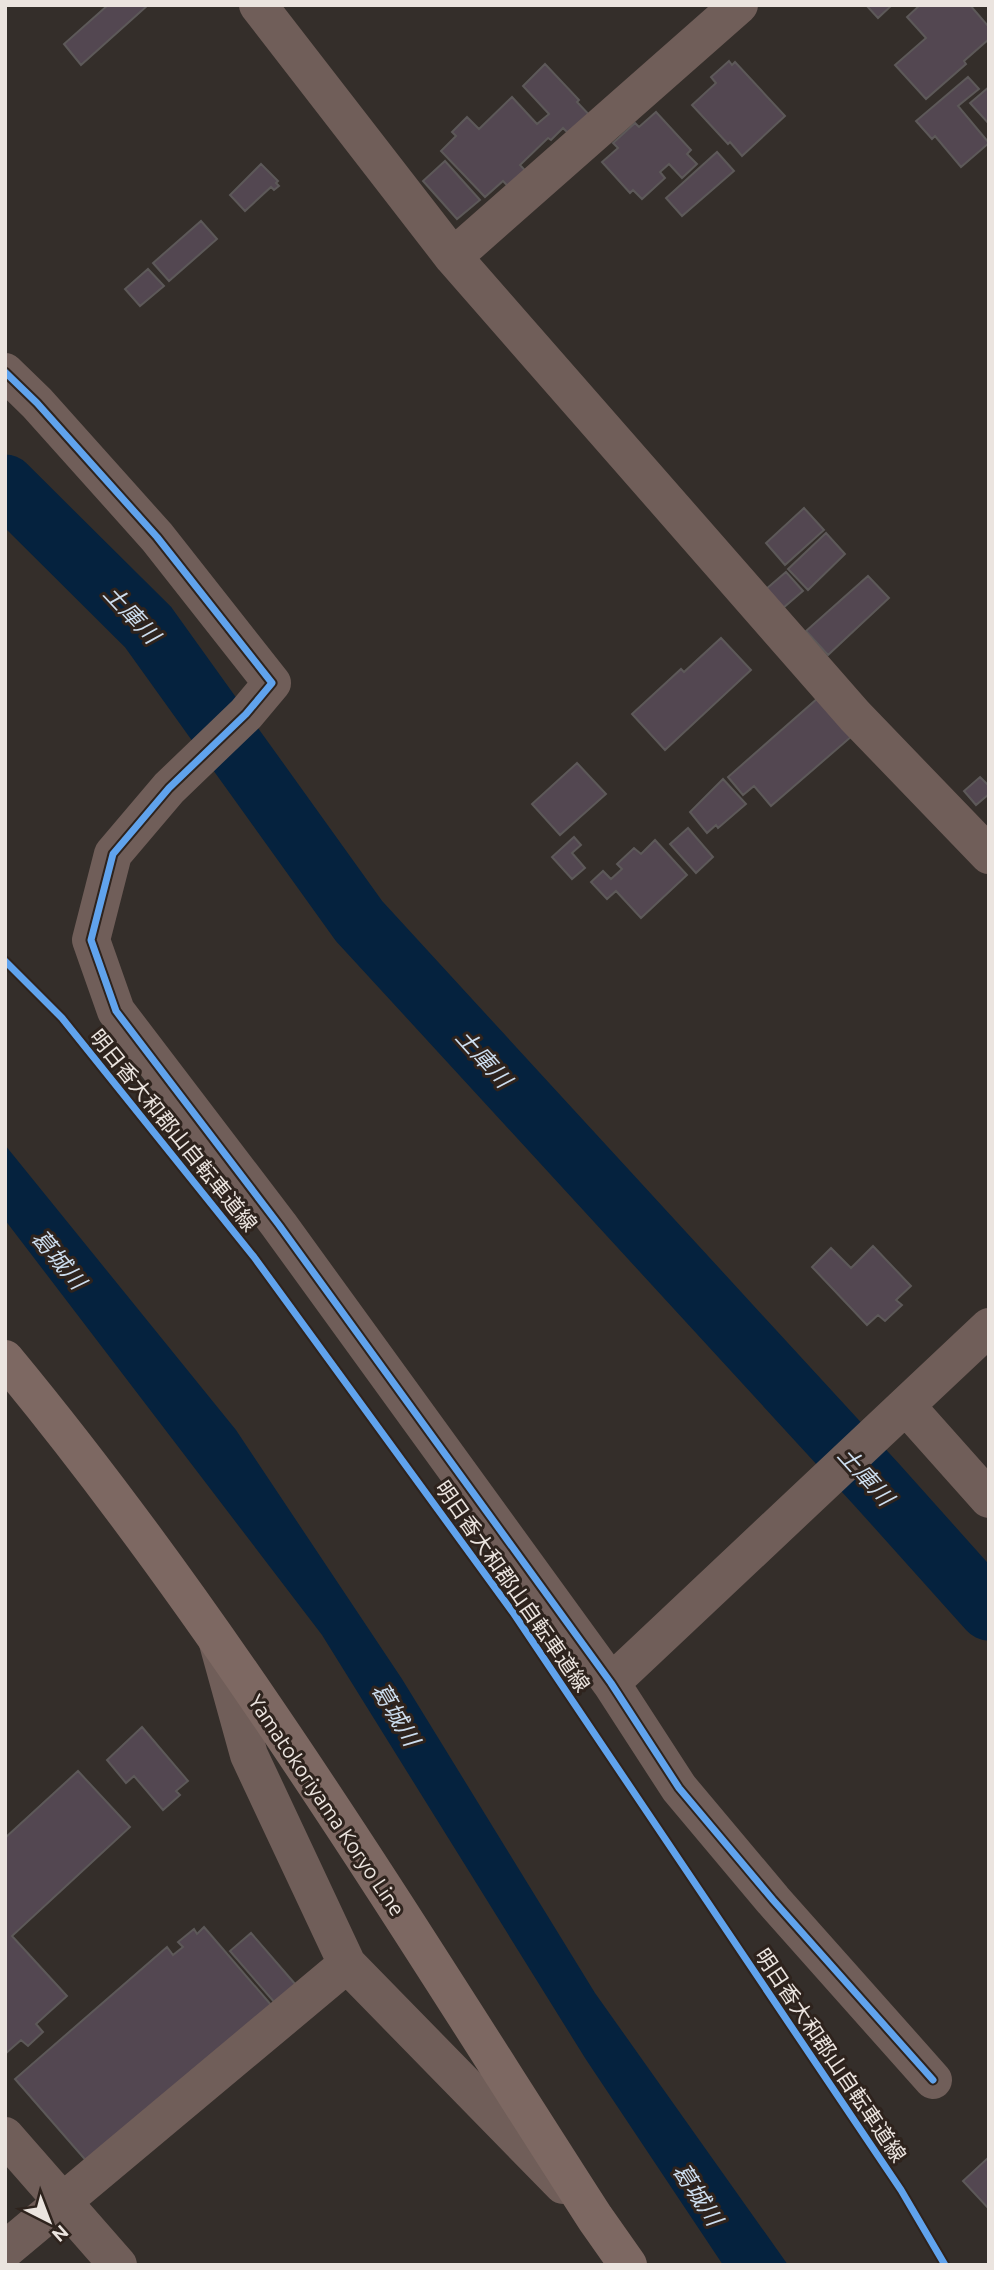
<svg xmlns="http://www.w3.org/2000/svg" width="994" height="2270" viewBox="0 0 994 2270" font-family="Ubuntu,'Noto Sans JP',sans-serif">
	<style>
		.water { fill: #05223e }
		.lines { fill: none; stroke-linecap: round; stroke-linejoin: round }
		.river { stroke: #05223e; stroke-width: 61 }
		.building { fill: #534751; stroke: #5d5959; stroke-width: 2 }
		.street { stroke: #705e59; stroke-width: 38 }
		.secondary { stroke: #7d6862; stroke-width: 38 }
		.cycleway-casing { stroke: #2e231d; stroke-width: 11 }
		.cycleway { stroke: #60a3ed; stroke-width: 7 }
		.labels { text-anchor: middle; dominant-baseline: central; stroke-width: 6; stroke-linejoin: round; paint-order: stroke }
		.street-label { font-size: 21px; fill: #ebe4df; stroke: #2e231d }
		.water-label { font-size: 23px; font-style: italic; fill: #cde; stroke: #2e231d }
	</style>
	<rect width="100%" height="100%" fill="#342e2a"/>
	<path class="water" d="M5,1145L236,1430L402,1679L595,1993L788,2265H723L585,2058L322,1635L5,1220Z"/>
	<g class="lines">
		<path class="river" d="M5,485L148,627L359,921L877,1485L989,1610"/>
	</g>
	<path class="building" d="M108,5H148L81,65L64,44Z
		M866,5H892L878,18Z
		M920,5H970L989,27V39L964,61L966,64L926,99L895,65L926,38L907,17Z
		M729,61L732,65L735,62L785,116L742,156L730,142L728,144L692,105L716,83L711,77Z
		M545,64L579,100L577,102L594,120L574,139L563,128L551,140L548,138L520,165L532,178L515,194L503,181L485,197L441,151L456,136L452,132L467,117L479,129L512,97L537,124L549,114L523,86Z
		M968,77L979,89L958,106L989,143L961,167L935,136L932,139L916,121Z
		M989,87V124L970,103Z
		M656,112L691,150L687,154L697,164L682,178L669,164L660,172L665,178L642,199L633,190L630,193L602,162L618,148L613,143L635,123L639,127Z
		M717,152L734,171L682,216L666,198Z
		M445,161L480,200L457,219L423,181Z
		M261,164L278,181L276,183L279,186L274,190L271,187L245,211L230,195Z
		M201,221L217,239L169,281L153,263Z
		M148,269L164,286L140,306L125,289Z
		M804,508L824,530L785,565L766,543Z
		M826,533L845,554L808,590L788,569Z
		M786,572L803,591L783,608L766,589Z
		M868,576L889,598L828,655L806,631Z
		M721,638L751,670L665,750L632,714L681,669L684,672Z
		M818,698L852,736L771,806L754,786L743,795L728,777Z
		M577,763L606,794L560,835L532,804Z
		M980,777L989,786V794L976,805L964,791Z
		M723,779L746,804L718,828L716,825L707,833L690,812Z
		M688,828L713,857L696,873L670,844Z
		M574,837L581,845L572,853L585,868L572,879L552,857Z
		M655,840L687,875L641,918L616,891L607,899L591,882L603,871L611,879L622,869L617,864L634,848L641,854Z
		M873,1246L911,1286L896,1300L902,1305L885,1321L878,1315L867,1325L812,1267L831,1248L851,1268Z
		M142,1727L188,1781L176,1791L180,1795L163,1810L134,1776L126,1783L107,1760Z
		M78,1771L130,1827L12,1936L67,1996L36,2024L43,2032L28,2046L21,2040L5,2054V1838Z
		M204,1927L272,2006L89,2164L15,2079L167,1947L173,1955L183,1947L178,1942L194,1929L197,1934Z
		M251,1933L296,1985L275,2003L230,1951Z
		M989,2157V2209L963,2181Z"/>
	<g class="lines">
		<path class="street" d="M258,5L453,257L855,716L989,855
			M453,257L739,5
			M5,372L37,403L157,537L272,683L246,714L169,788L113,854L91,940L116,1011L279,1225L611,1683L679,1788L773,1900L933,2080
			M907,1407L989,1499
			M611,1683L989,1327
			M347,1964L563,2185
			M5,2136L118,2265
			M5,2250L347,1964L249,1755L218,1643"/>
		<path class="secondary" d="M5,1359C226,1626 407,1926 595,2218L628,2265"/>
		<defs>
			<path id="cycleway" d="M5,372L37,403L157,537L272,683L246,714L169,788L113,854L91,940L116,1011L279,1225L611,1683L679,1788L773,1900L933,2080
				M5,961L62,1018L254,1257L514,1614L901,2190L945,2265"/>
		</defs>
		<use href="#cycleway" class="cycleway-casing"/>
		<use href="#cycleway" class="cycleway"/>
	</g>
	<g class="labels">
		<g class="street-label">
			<text transform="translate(174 1130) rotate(51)">明日香大和郡山自転車道線</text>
			<text transform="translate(513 1586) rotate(55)">明日香大和郡山自転車道線</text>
			<text transform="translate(327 1805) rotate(56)">Yamatokoriyama Koryo Line</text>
			<text transform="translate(831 2055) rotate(56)">明日香大和郡山自転車道線</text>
		</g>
		<g class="water-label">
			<text transform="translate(132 614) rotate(47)">土庫川</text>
			<text transform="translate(484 1058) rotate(48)">土庫川</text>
			<text transform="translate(59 1259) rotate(50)">葛城川</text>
			<text transform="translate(866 1476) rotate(48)">土庫川</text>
			<text transform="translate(396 1714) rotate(59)">葛城川</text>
			<text transform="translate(698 2194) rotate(57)">葛城川</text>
		</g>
	</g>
	<rect width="994" height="2270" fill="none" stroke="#ebe4df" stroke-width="14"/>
	<g transform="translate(49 2221) rotate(138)" stroke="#2e231d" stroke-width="5" paint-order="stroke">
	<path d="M0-5L12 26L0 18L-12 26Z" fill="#ebe4df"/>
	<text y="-10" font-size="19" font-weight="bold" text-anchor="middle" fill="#ebe4df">N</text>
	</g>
</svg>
